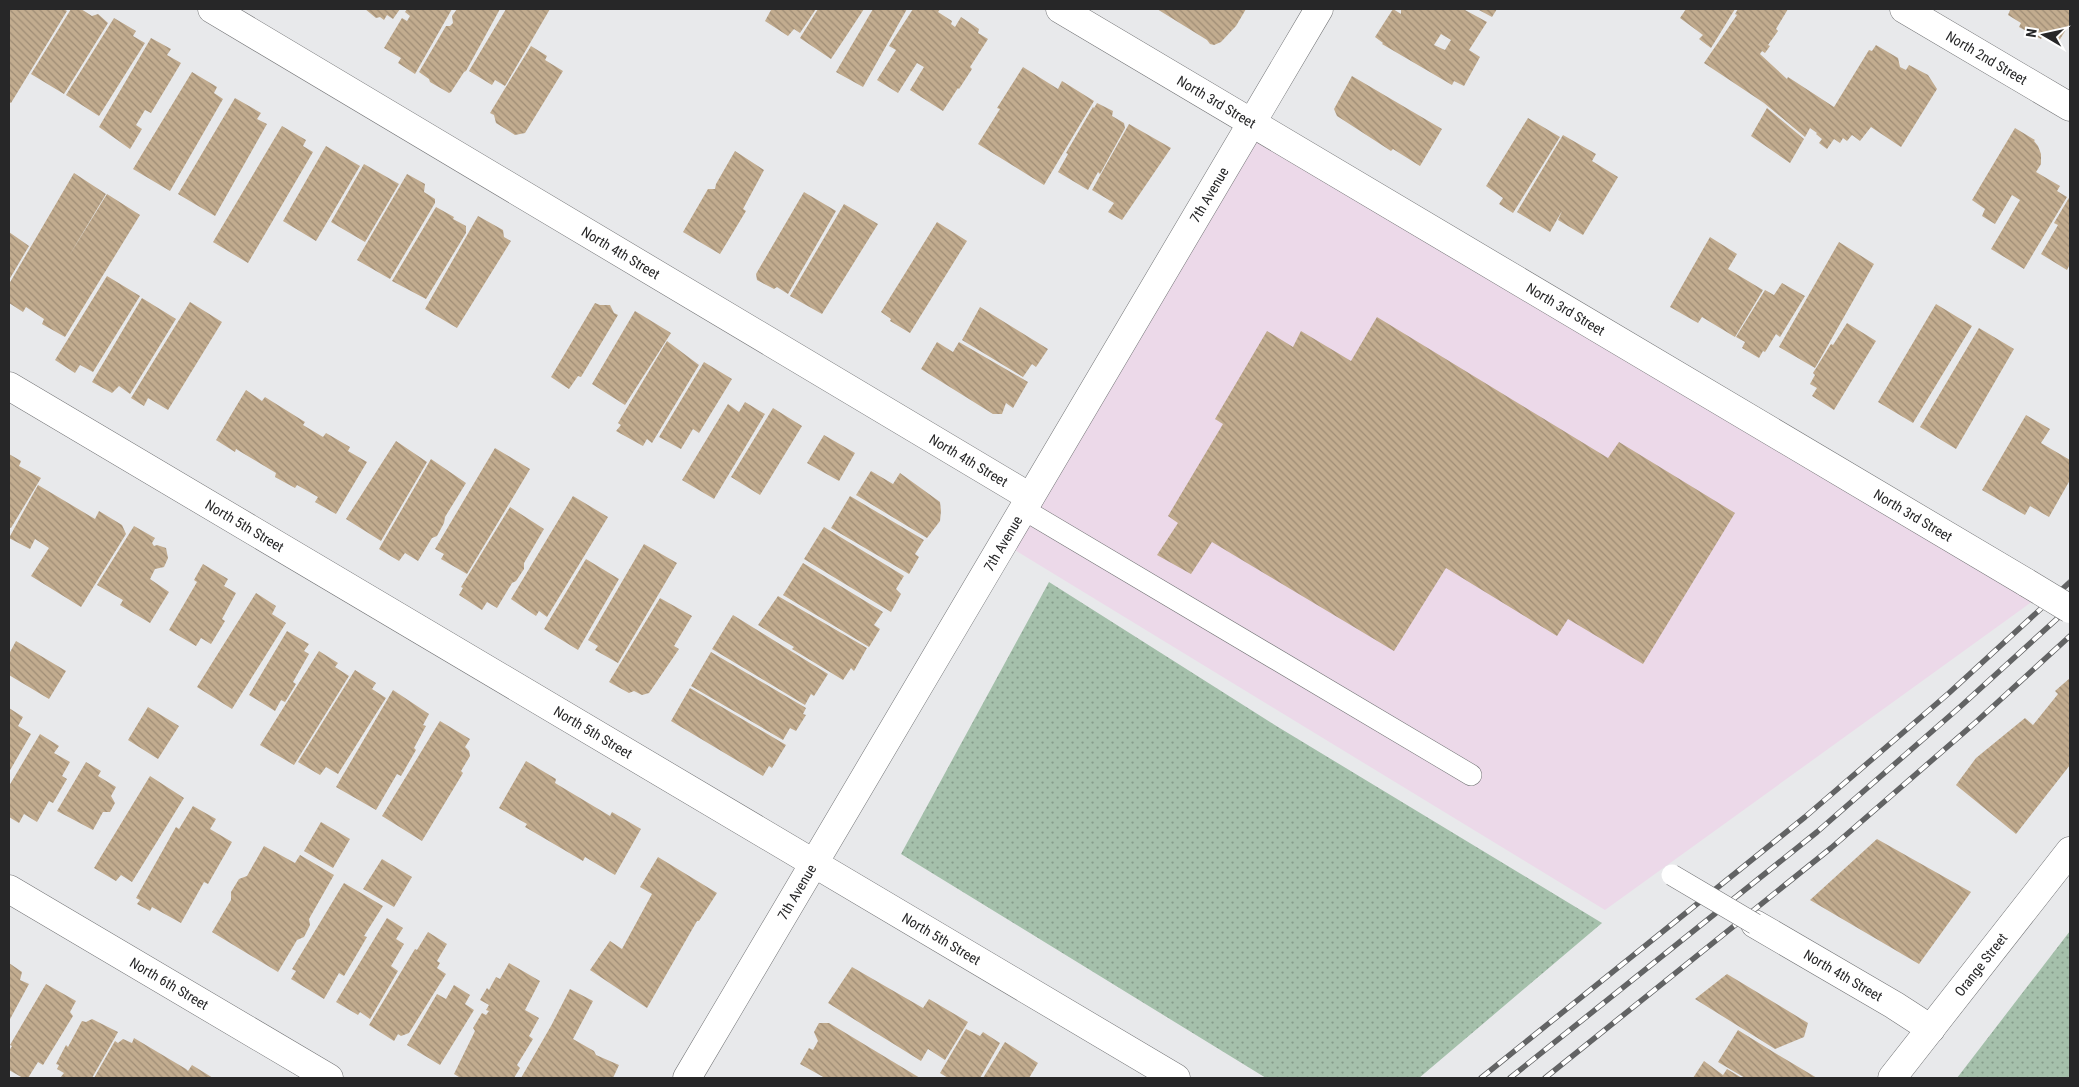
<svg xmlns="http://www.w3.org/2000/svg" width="2079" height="1087" viewBox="0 0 2079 1087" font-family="'Roboto Condensed',sans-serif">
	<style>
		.education { fill: #ecd9e9 }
		.grass { fill: url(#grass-dots) }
		.building { fill: url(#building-back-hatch); fill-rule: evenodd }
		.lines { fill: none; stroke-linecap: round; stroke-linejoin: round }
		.lane-casing { stroke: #747577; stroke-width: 22 }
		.street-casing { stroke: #747577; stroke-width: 29 }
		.secondary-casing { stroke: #747577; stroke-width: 29 }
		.lane { stroke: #fff; stroke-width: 21 }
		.street { stroke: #fff; stroke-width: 28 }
		.secondary { stroke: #fff; stroke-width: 28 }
		.rail-casing { stroke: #626364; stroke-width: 5.5 }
		.rail { stroke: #fff; stroke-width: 4; stroke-dasharray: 11; stroke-linecap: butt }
		.lane-bridge-casing { stroke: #747577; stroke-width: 22; stroke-linecap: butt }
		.street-bridge-casing { stroke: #747577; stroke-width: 29; stroke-linecap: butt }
		.lane-bridge { stroke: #fff; stroke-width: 21 }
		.street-bridge { stroke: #fff; stroke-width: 28 }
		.labels { text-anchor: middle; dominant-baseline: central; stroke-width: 5; stroke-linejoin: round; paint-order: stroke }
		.street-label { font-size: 14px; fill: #272728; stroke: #fff }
	</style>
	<defs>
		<pattern id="grass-dots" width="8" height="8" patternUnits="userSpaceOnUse" patternTransform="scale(1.25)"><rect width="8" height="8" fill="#a5c0ab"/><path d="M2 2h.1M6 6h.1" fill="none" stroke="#869c8b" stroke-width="1.8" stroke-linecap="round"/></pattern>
		<pattern id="building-back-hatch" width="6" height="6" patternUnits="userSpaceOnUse" patternTransform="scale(1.25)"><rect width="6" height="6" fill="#c2ac8f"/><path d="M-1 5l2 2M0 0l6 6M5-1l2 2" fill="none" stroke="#9e8c75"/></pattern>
	</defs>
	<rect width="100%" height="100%" fill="#e8e9eb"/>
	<path class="education" d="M1253,138L2033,601L1605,910L1013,549Z"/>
	<path class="grass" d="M1049,582L1278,727L1602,923L1419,1078H1266L901,854Z
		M2070,931V1078H1957Z"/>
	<path class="building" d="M9,9H64L67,11L11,103L9,102Z
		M71,9H81L92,16L98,14L108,23L64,94L31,74Z
		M365,9H400L393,19L387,15L384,20L380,17L376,18Z
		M407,9H452L415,74L398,63L401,58L384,48L402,18L407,21L410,16L405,12Z
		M457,9H500L466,71L464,72L451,92L449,93L430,82L429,79L419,72L446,26H450L453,23L452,16Z
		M506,9H550L505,86L495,80L492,85L469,71Z
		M769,9H816L800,33L794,29L788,36L765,21L771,10Z
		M818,9H864L831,59L800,38Z
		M873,9H907L863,87L836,72Z
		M913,9H940L938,12L952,21L951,24L955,27L961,17L979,29L978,33L988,39L970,67L972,69L959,89L958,88L943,111L910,90L924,67L917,63L898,93L877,80L896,50L889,46Z
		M1157,9H1246L1236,26L1221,42L1214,45L1210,44L1207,40Z
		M1393,9L1401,14V9H1466L1465,10L1487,22L1469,50L1480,57L1464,86L1454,81L1452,85L1382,44L1383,43L1375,37ZM1441,34L1451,40L1445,50L1434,45Z
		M1477,9H1497L1492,17Z
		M1686,9H1735L1711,48L1699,39L1703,35L1680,18Z
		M1738,9H1788L1776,29L1778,31L1768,45L1770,46L1765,53L1762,51L1760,54L1787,79L1788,77L1834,107L1869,50L1872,51L1876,45L1898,58L1900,67L1906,70L1909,65L1928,75L1937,89L1901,147L1871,127L1860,141L1852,135L1847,141L1843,138L1840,143L1834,139L1827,149L1819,143L1822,139L1816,134L1817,133L1810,128L1805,137L1764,103L1704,63L1737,15L1735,14Z
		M2006,9H2070V23L2057,44L2043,36L2041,39L2019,27L2021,23L2008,15L2010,10Z
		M114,18L136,31L133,36L145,43L99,116L66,95Z
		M151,38L171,49L167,55L181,63L151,113L145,110L136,125L142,129L130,149L99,127Z
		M531,46L547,56L545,60L563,71L525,133L515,135L496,123L494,115L490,113Z
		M1023,67L1058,89L1062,81L1094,101L1044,185L978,144L1000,109L997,108Z
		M192,72L217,87L214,93L223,99L170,191L133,169Z
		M1352,76L1442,129L1420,166L1393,149L1391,151L1337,116L1334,109Z
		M235,98L261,113L257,119L267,124L215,216L178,194Z
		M1097,103L1113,111L1112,116L1124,123L1125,128L1100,174L1098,172L1088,190L1058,172L1068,154L1066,153L1093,107L1094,108Z
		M1767,108L1804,139L1790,163L1751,136Z
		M1528,118L1560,137L1513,213L1499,204L1503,198L1486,186Z
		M1129,124L1171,148L1122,220L1108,212L1114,203L1092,190Z
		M282,126L306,140L303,146L313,152L248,263L213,242Z
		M2015,128L2035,140L2034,141L2038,146L2041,154V164L2036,172L2060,186L2057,191L2067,197L2024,269L1991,249L2020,200L2012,195L1995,224L1982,216L1985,209L1972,200Z
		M1563,135L1596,154L1592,161L1618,177L1583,235L1558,220L1562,211L1550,232L1517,212Z
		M326,146L360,166L316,241L283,221Z
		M735,151L764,170L743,209L746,211L720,254L683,232L708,189H715L716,184Z
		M364,164L399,184L365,242L331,222Z
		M74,173L106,194L69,256L107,194L140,215L65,337L42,324L44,319L26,307L23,312L9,303V284Z
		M407,174L425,184L424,192L435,199V203L390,279L357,260Z
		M804,192L836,211L788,294L777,287L774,289L757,280L756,274Z
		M2070,196V264L2067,270L2041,254L2058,225L2054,223Z
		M844,204L878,224L822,314L790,296Z
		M436,207L454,217L453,219L466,226V233L426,299L392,281Z
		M478,216L503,230L504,237L511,241L457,328L425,309Z
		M937,222L967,241L910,333L890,321L891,319L881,312Z
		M9,232L29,246L9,280Z
		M1710,237L1737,254L1728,269L1763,290L1735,337L1702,317L1698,323L1670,307Z
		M1839,242L1874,264L1815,368L1779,347Z
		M107,276L140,296L93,372L80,365L75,373L55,360Z
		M1782,283L1805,296L1780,337L1776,334L1765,352L1763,351L1759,358L1742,348L1745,342L1736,337L1765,290L1774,295Z
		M142,298L176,319L130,394L119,386L112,393L92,382Z
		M190,302L222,322L168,410L148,398L144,406L131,398Z
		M595,303L600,305H610L614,313L618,315L581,377L578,376L569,389L551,377Z
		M1936,304L1972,326L1913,423L1878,402Z
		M980,307L1048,349L1036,367L1032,364L1023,377L962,340Z
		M635,311L671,333L625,405L592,384Z
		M1377,317L1608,458L1619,442L1735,513L1643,664L1568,619L1557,636L1446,568L1394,651L1212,542L1191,574L1157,555L1178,523L1168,516L1223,424L1215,419L1267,331L1293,347L1301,331L1351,361Z
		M1847,323L1876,341L1834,410L1812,396L1817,388L1810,384L1815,375L1813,373L1831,344L1833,345Z
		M1979,328L2014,349L1956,449L1920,427Z
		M667,341L699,365L652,443L647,439L643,446L616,431L621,425L618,423Z
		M937,342L953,352L959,342L1028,382L1013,408L1006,403L1002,414H993L921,369Z
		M704,362L732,379L699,433L693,429L681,449L659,437Z
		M246,390L262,401L265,397L305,422L303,425L323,437L326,433L350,447L348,451L367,462L336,514L315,502L318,497L297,485L295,488L275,477L276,473L236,449L235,452L216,440Z
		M745,402L765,414L714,499L682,480L728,404L739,412Z
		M773,408L802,426L760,495L731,477Z
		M2026,415L2050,429L2041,443L2070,460V480L2049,517L2030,506L2025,515L1982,490Z
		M824,435L855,453L839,481L807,463Z
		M396,441L427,462L381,541L346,519Z
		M495,448L530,469L467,574L441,559L444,554L435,549Z
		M9,454L21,461L19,466L41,478L11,528L9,527Z
		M431,459L466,483L445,517L444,523L437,536L432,538L418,561L405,553L399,561L379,549Z
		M871,471L893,484L900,473L940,502L941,511L940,521L927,538L856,495Z
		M38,485L95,519L99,511L122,525L126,534L81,607L31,576L49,548L35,539L30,549L9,538Z
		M573,496L608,517L547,617L539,611L536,616L511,599Z
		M850,496L924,540L915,554L919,557L909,574L831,528Z
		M510,507L544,529L524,563V569L516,581L512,583L497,608L487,602L482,610L459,595L463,588L461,587Z
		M134,526L155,538L152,543L154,546L157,545L166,548L168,558L164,567L155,569L150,579L169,592L150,623L120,605L123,600L97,585Z
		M824,527L904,576L896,589L901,594L891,612L804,559Z
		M644,544L677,563L618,663L595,650L598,646L588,640Z
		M586,559L619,579L578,650L544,629Z
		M803,563L883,612L874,625L880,629L869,647L783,595Z
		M203,564L228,579L224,586L236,593L222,619L225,621L211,644L201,638L196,646L169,630L197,582L194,580Z
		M256,593L276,606L272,614L286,623L232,709L197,687Z
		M778,596L867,648L854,671L851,668L843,680L792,649L794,647L758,625Z
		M660,598L692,616L674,646L679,649L649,693L642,695L634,691L629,693L609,682Z
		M733,615L828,674L814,696L811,694L805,705L712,649Z
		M287,631L309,644L304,651L309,654L293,682L296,684L285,702L281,700L275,711L249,695Z
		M16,641L66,671L49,699L9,675V654Z
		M319,651L338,663L335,667L349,676L294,765L260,745Z
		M711,652L806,708L803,714L806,715L796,731L790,728L783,740L691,686Z
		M355,670L376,683L372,689L386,698L338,774L326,767L320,775L298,762Z
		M2070,678V765L2016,834L1956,785L1976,758L2025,718L2033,725L2058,694L2055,691Z
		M690,688L786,745L772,768L769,766L763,776L671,721Z
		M393,690L429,714L423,725L426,726L414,748L416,750L401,776L397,774L376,810L336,787Z
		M148,707L179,726L158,759L128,740Z
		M9,708L23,717L18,726L31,734L9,772Z
		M440,721L470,739L465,747L469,751L470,756L461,771L463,773L422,841L382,816Z
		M40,734L59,746L54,753L70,762L62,776L67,779L53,803L49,801L37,822L24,814L19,823L9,817V786Z
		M526,761L556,779L555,783L610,816L612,812L641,829L615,875L585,857L583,861L525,827L527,824L499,808Z
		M86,762L101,771L98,776L116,787L111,796L115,803L110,812H103L93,830L57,811Z
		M150,776L184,798L132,882L121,875L116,881L94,868Z
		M193,806L216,819L210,829L232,842L208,884L204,882L181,923L152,907L150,911L137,904L140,900L136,898L176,827L179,829Z
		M321,822L350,839L333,868L304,851Z
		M1877,839L1971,892L1919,964L1810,900Z
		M264,846L295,863L300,855L334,875L309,919L310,925L304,937L297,940L278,972L212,932L231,900V892L239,879L247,876Z
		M658,857L717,893L699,921H697L647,1008L590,970L610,941L622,949L652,894L640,887Z
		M382,859L412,877L394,907L363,889Z
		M344,883L383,906L364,936L367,937L344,976L339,973L324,999L291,979L296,971L292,969Z
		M387,918L403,928L396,939L404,944L391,966L398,971L370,1019L360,1012L358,1015L336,1002Z
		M428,932L447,944L437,961L440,963L437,968L446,974L409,1033L401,1036L398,1034L394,1041L369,1025L415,949L417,950Z
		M9,963L22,972L20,980L29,984L9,1021Z
		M509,963L540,981L525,1010L539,1018L529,1036L533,1039L517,1065L520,1068L514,1078H458L459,1077L454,1074L475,1031L473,1028L482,1013L486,1015L489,1011L486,1010L489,1005L480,1000L487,988L489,990L496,977L500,979Z
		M852,967L923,1008L929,999L968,1022L945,1060L928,1049L921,1061L828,1003Z
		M1727,974L1808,1023L1804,1037L1775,1049L1695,999Z
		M46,984L76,1001L70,1012L73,1016L43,1065L38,1062L28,1078H23L9,1070V1051L12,1046L10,1045Z
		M454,985L470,995L465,1004L474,1010L440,1065L407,1045L437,994L446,999Z
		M570,989L593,1001L573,1039L594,1051L596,1055L619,1065L613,1078H521L551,1026Z
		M92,1019L118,1032L92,1078H60L64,1073L57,1069L59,1065L56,1064L66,1045L68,1047L82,1021L86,1022Z
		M819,1023H829L920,1078H825L800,1064L809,1048L813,1050L818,1041L814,1032Z
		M966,1029L980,1036L983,1032L1000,1043L980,1078H948L940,1073Z
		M1738,1030L1775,1053L1817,1078H1745L1718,1062Z
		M134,1038L186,1069L188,1071L192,1065L213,1078H94L115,1041L118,1043L123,1039L132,1043Z
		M1005,1042L1038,1063L1029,1078H983Z
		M1704,1061L1723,1075L1727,1069L1742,1078H1693Z"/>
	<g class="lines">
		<defs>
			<path id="lane" d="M1023,509L1471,775"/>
			<g id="street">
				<path id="s1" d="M212,9L1030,497"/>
				<path id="s2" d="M1060,9L2027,583"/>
				<path id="s3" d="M1904,9L2070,107"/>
				<path id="s4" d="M9,386L1176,1078"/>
				<path id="s5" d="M9,889L329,1078"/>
				<path id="s6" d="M1755,924L1894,1005L1931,1029"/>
				<path id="s7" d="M687,1078L1319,9"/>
			</g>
			<g id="secondary">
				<path id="s8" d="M1892,1078L2070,851"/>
			</g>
		</defs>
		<use href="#lane" class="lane-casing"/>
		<use href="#street" class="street-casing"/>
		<use href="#secondary" class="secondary-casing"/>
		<use href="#lane" class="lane"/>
		<use href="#street" class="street"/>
		<use href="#secondary" class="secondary"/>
		<defs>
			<path id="rail" d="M1481,1078L1805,817L1949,693L2070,582
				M1510,1078L1817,832L1961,706L2070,607
				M1545,1078L1831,848L1976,722L2070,636"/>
		</defs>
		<use href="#rail" class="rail-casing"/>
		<use href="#rail" class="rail"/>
		<defs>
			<path id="lane-bridge" d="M1672,875L1755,924"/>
			<path id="street-bridge" d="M2027,583L2070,609"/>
		</defs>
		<use href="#lane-bridge" class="lane-bridge-casing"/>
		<use href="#street-bridge" class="street-bridge-casing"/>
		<use href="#lane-bridge" class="lane-bridge"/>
		<use href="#street-bridge" class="street-bridge"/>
	</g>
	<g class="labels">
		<g class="street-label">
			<text stroke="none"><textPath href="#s3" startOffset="96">North 2nd Street</textPath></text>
			<text stroke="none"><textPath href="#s2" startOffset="182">North 3rd Street</textPath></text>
			<text stroke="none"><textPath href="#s7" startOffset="1026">7th Avenue</textPath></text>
			<text stroke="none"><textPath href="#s1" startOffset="476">North 4th Street</textPath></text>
			<text stroke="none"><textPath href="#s2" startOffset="588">North 3rd Street</textPath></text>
			<text stroke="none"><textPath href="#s1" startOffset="881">North 4th Street</textPath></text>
			<text stroke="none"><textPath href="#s2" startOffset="992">North 3rd Street</textPath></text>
			<text stroke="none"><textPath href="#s4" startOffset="274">North 5th Street</textPath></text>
			<text stroke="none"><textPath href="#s7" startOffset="621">7th Avenue</textPath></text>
			<text stroke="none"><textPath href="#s4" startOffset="679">North 5th Street</textPath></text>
			<text stroke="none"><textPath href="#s7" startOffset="216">7th Avenue</textPath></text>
			<text stroke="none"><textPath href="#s4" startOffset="1084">North 5th Street</textPath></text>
			<text stroke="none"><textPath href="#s8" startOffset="144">Orange Street</textPath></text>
			<text stroke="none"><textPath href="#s6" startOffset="102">North 4th Street</textPath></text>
			<text stroke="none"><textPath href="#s5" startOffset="186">North 6th Street</textPath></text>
		</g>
	</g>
	<rect width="2079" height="1087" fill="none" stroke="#272728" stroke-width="20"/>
	<g transform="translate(2044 35) rotate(279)" stroke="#ffffff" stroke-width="4" paint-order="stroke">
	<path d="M0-4L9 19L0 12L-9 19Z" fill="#272728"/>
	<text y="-8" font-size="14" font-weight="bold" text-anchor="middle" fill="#272728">N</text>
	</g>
</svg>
